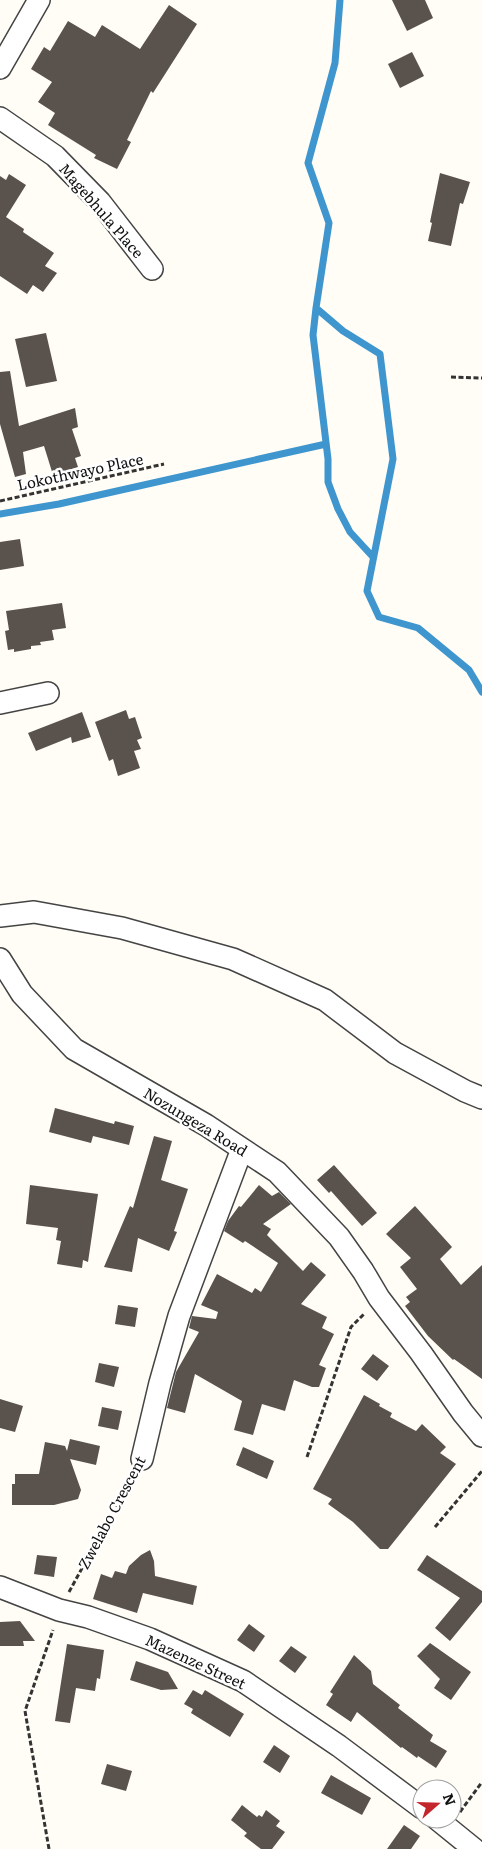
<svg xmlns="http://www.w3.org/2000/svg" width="482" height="1849" viewBox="0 0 482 1849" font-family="Literata,serif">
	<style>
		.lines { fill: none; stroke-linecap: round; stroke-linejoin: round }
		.stream { stroke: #3f96cf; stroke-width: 7 }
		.building { fill: #5a524d }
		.minor-casing { stroke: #444; stroke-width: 24 }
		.path { stroke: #333; stroke-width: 3; stroke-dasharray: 5 2.5; stroke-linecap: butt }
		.minor { stroke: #fff; stroke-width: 21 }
		.labels { text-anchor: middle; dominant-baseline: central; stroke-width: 5; stroke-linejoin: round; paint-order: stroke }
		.street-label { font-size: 15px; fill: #111; stroke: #fff }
	</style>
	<rect width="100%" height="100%" fill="#fffdf5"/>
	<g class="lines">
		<path class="stream" d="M340,0L335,63L308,163L329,223L316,308L343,331L380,354L393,459L367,591L379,617L418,628L469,670L482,692
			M316,308L313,335L328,459V482L338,509L350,532L373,557
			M0,514L59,504L326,444"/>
	</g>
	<path class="building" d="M392,0H425L433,18L407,31Z
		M169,5L197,24L153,93L151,91L127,140L131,142L117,169L94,158L96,155L48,125L55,113L38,102L52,82L31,69L44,47L50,51L68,21L95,37L102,25L140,49Z
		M412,52L424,76L400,88L388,64Z
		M440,173L470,182L463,204L460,203L451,246L428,241L432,223L430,222Z
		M9,174L26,185L6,217L24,229L23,232L54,253L45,266L57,273L43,292L33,285L27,294L0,276V176L6,180Z
		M46,333L57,381L26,387L15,339Z
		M10,371L19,426L75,408L78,427L72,429L81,456L75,458L78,467L53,475L44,446L23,452L26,474L15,477L0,424V372Z
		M20,539L24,566L0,570V542Z
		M62,603L66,628L52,630L54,640L40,642L41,645L31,646V649L14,652V649L8,650L5,631L9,630L6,611Z
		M126,710L129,719L135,717L142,738L137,740L141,749L134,751L140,768L118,776L113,759L109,761L95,722Z
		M82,712L91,737L72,743L71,737L36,751L28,733Z
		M55,1108L114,1124L115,1121L134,1126L129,1145L93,1136L91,1143L49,1132Z
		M154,1136L172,1141L161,1180L188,1189L174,1231L177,1232L169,1251L138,1238L132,1272L104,1267L130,1206L133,1208Z
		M334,1165L377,1213L362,1226L331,1191L329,1193L317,1180Z
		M30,1185L98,1194L88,1262L83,1260L82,1268L57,1264L61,1241L56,1240L58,1228L26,1224Z
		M259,1185L272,1196L279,1192L291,1204L263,1224L271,1229L267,1235L303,1271L311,1262L326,1275L301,1304L327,1317L322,1328L334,1334L319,1365L326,1368L319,1387H312L294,1380L285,1411L262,1404L253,1435L234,1430L242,1401L195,1374L185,1413L167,1408L176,1372L199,1332L189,1328L192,1316L216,1319L218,1312L201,1305L217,1274L252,1293L255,1288L261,1292L278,1263L245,1241L243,1243L224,1231L228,1221L239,1206L241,1207Z
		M415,1206L452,1247L440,1259L461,1285L482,1265V1379L454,1359L453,1360L428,1336L405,1306L410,1302L406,1297L417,1289L400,1267L411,1258L386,1234Z
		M118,1305L138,1308L135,1327L115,1324Z
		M373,1354L389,1366L377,1381L361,1369Z
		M99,1363L119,1367L114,1387L95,1382Z
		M364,1395L380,1404L379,1406L392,1413L390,1417L416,1431L422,1424L446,1447L440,1453L456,1464L388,1549H380L353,1522L328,1504L332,1499L313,1489Z
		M0,1399L23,1406L15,1432L0,1428Z
		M102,1407L122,1411L118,1430L98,1426Z
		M70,1439L100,1446L96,1465L70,1459L81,1490L78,1499L54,1505H12V1484H15V1474H39L45,1442L65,1446L67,1451Z
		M243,1447L274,1461L267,1479L236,1465Z
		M150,1550L154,1561L155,1576L197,1586L193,1605L143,1593L137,1613L93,1599L101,1574L112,1578L115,1571L126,1574L129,1566L141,1555Z
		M37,1555L57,1557L54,1577L34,1574Z
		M427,1555L482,1591V1602L450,1641L435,1628L460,1598L417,1570Z
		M20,1621L35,1641H23L24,1646H0V1622Z
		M249,1624L265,1636L254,1652L237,1640Z
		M430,1643L471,1672L451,1700L434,1688L440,1679L417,1656Z
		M67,1644L104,1650L100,1679L97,1678L95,1691L76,1688L70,1723L55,1721Z
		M291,1646L307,1657L295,1673L279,1661Z
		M354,1655L371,1671L373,1684L400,1705L398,1708L433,1735L430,1741L447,1751L436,1768L418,1756L417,1758L402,1747L401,1748L357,1712L351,1722L326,1705L333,1694L330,1692Z
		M136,1661L168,1672L178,1689L161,1690L130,1680Z
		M193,1690L202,1695L205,1690L244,1714L230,1737L191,1713L193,1709L184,1704Z
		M274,1745L290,1756L280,1773L263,1762Z
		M107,1764L132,1771L126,1791L101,1784Z
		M331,1775L371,1798L362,1815L321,1793Z
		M242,1805L257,1817L259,1815L262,1817L266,1810L280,1821L276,1826L285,1832L272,1849H261L244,1836L247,1833L231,1820Z
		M404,1825L420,1836L411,1849H387Z"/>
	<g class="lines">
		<defs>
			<path id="minor" d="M0,68L39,0
				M0,118L55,156L100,202L152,269
				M0,703L48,693
				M0,916L34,912L122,928L233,959L325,1000L395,1053L465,1091L482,1098
				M0,959L22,994L74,1049L206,1125L277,1172L339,1237L363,1271L379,1298L421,1353L463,1413L482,1436
				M142,1459L160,1383L179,1316L242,1149
				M0,1587L59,1610L88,1617L150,1639L243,1681L339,1746L422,1808
				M437,1819L474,1849"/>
		</defs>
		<use href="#minor" class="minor-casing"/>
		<path class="path" d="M451,377L482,378
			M0,501L164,464
			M307,1457L351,1327L365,1313
			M435,1527L482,1471
			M69,1592L132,1477
			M460,1812L482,1782
			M49,1849L25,1711L53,1630"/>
		<use href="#minor" class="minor"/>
	</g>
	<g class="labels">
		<g class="street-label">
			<text transform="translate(102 210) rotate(49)">Magebhula Place</text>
			<text transform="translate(80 471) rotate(-12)">Lokothwayo Place</text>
			<text transform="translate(196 1121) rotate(31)">Nozungeza Road</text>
			<text transform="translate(111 1512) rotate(-62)">Zwelabo Crescent</text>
			<text transform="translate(196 1661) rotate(25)">Mazenze Street</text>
		</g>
	</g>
	<g transform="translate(437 1804) rotate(70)"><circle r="24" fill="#ffffff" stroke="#a0a0a0"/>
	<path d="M0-4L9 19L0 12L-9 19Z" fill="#c4262e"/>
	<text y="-8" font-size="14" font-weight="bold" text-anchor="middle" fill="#111111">N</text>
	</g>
</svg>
